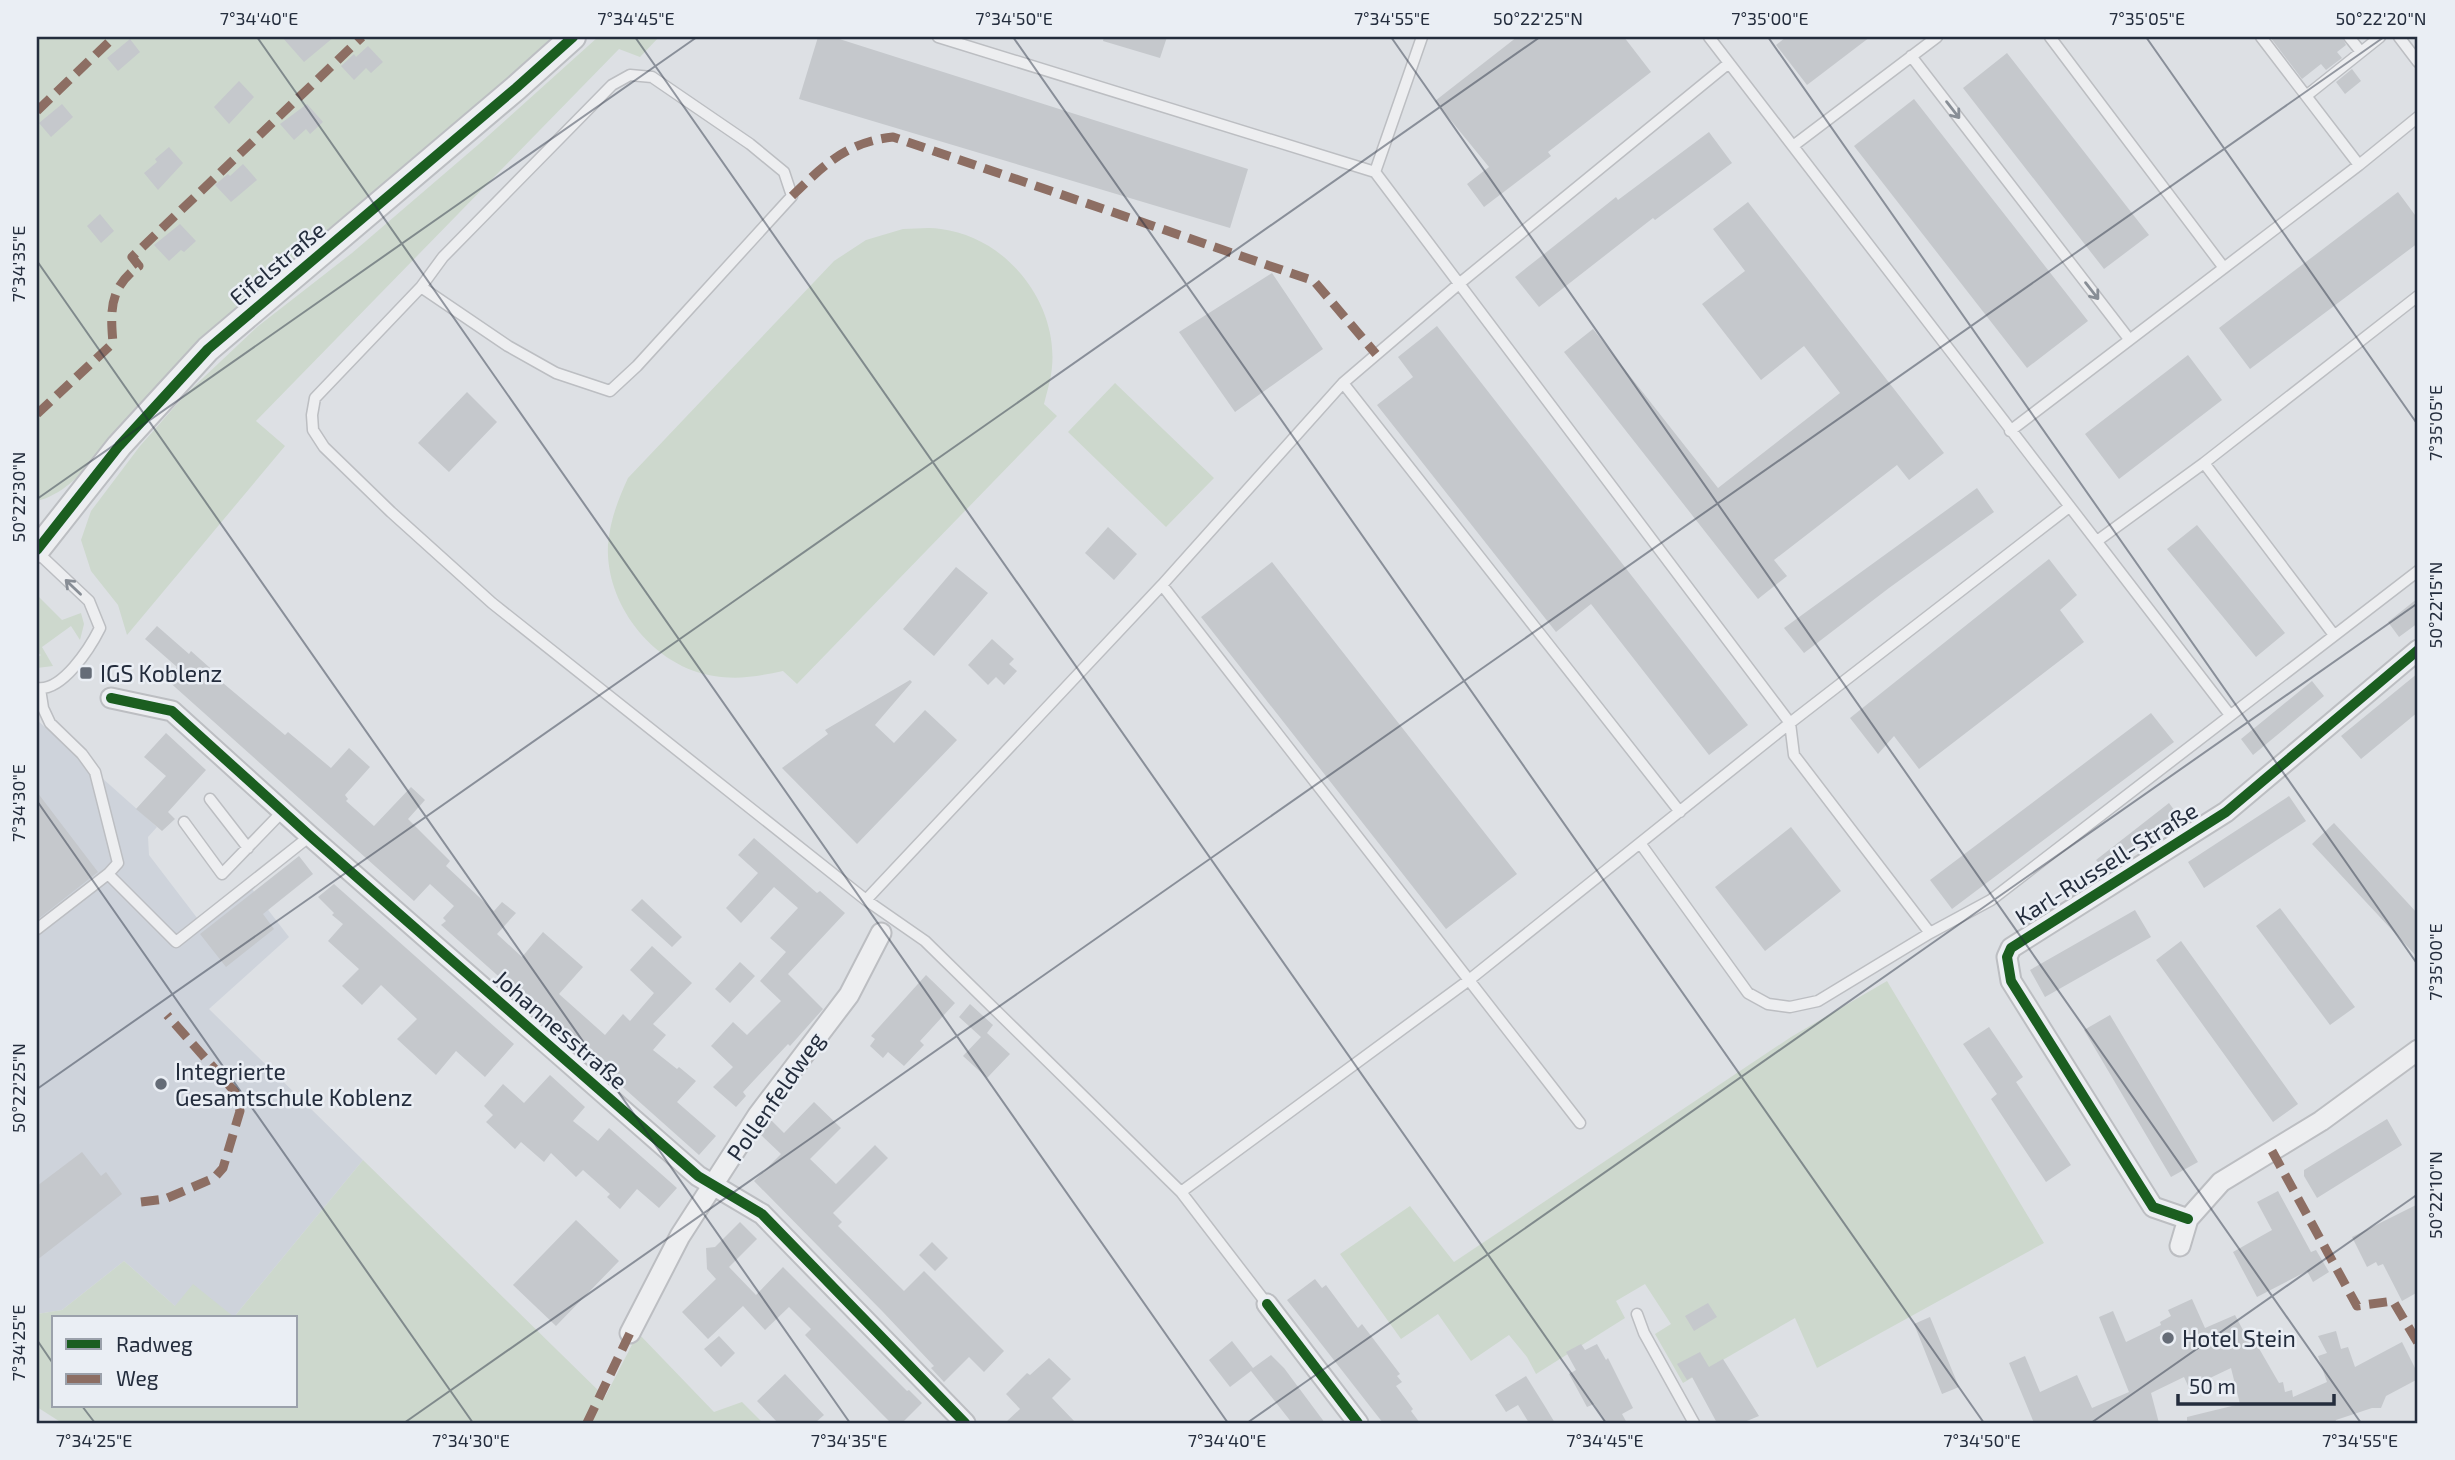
<svg xmlns="http://www.w3.org/2000/svg" width="2455" height="1460" viewBox="0 0 2455 1460" font-family="'Exo 2',sans-serif">
	<style>
		.built { fill: #ced3db }
		.green { fill: #cdd8cd; fill-rule: evenodd }
		.building { fill: #c5c8cc }
		.lines { fill: none; stroke-linecap: round; stroke-linejoin: round }
		.service-casing { stroke: #bcbec2; stroke-width: 13 }
		.minor-casing { stroke: #bcbec2; stroke-width: 23 }
		.tertiary-casing { stroke: #bcbec2; stroke-width: 28 }
		.service { stroke: #edeef0; stroke-width: 10 }
		.minor { stroke: #edeef0; stroke-width: 19 }
		.tertiary { stroke: #edeef0; stroke-width: 24 }
		.quiet { stroke: #8d6e63; stroke-width: 9; stroke-dasharray: 18 9; stroke-linecap: butt }
		.cycleway-casing { stroke: #eaeef4; stroke-width: 15 }
		.cycleway { stroke: #1b5e20; stroke-width: 10 }
		.oneway { stroke: #888e96 }
		.ticks { fill: none; stroke: #242d3d; stroke-width: 2; stroke-opacity: 0.45 }
		.poi-dot { fill: #656c77; stroke: #eaeef4; stroke-width: 2.5 }
		.labels { text-anchor: middle; dominant-baseline: central; stroke-width: 5; stroke-linejoin: round; paint-order: stroke }
		.street-label { font-size: 23px; fill: #242d3d; stroke: #eaeef4 }
		.poi-label { font-size: 23px; fill: #242d3d; stroke: #eaeef4; text-anchor: start }
		.neatline { fill: none; stroke: #242d3d; stroke-width: 2.5 }
		.ticks-label { font-size: 18px; text-anchor: middle; fill: #242d3d }
	</style>
	<rect width="100%" height="100%" fill="#dde0e4"/>
	<path class="built" d="M37,720L157,827L148,837L149,855L204,927L252,889L289,937L209,1009L363,1160L234,1317L176,1307L124,1261L62,1310L37,1314Z"/>
	<path class="green" d="M37,37H556C481,104 405,170 328,235C272,282 212,328 161,381C128,415 83,491 37,501Z
		M598,37H659L640,57L619,49L256,421L285,446L127,635L118,605L91,571L81,540L91,511L140,446L184,396L257,327L352,253L479,144Z
		M903,229C915,229 929,227 941,229C1006,237 1058,302 1052,367C1051,379 1047,392 1044,404L1057,416L797,684L783,671C760,676 738,680 714,676C654,667 605,605 608,545C610,520 618,500 628,478L834,261L866,240Z
		M1115,383L1214,478L1166,527L1068,432Z
		M37,595L62,620L81,613L84,624L80,640L71,626L42,647L53,666L37,668V658L41,655L37,652Z
		M1887,981L2044,1243L1817,1368L1795,1318L1683,1383L1655,1334L1671,1324L1645,1284L1616,1301L1625,1318L1536,1374L1527,1357L1509,1335L1471,1361L1438,1314L1401,1339L1340,1254L1410,1206L1454,1262L1791,1037Z
		M363,1160L605,1397L638,1333L714,1412L742,1402L763,1423H62L37,1407V1314L62,1310L124,1261L175,1306L193,1284L234,1317ZM54,1318H296V1406H54Z"/>
	<path class="building" d="M282,37H334L304,62Z
		M818,37H833L1248,169L1230,228L799,99Z
		M1104,37H1167L1160,58L1103,41Z
		M1517,37H1624L1651,72L1548,152L1551,156L1484,207L1467,184L1489,167L1435,101Z
		M1786,37H1870L1807,85L1776,45Z
		M2270,37H2342L2346,45L2337,52L2342,58L2326,70L2321,64L2302,79Z
		M130,39L140,52L118,71L107,58Z
		M368,46L383,62L371,73L362,64L366,68L354,80L341,66L354,54L356,57Z
		M2007,53L2149,235L2104,269L1963,88Z
		M2352,69L2361,81L2345,94L2336,82Z
		M239,81L254,97L229,124L214,107Z
		M1914,99L2088,321L2027,368L1854,146Z
		M62,104L73,117L51,137L39,123Z
		M307,104L323,122L310,134L306,129L294,140L280,124Z
		M1709,132L1732,163L1655,220L1653,218L1539,307L1515,277L1616,197L1618,200Z
		M169,147L183,163L158,190L144,173L157,162L155,159Z
		M243,164L257,180L231,202L215,185L228,174L230,176Z
		M2398,192L2418,219V243L2250,369L2219,328Z
		M1748,202L1944,453L1909,480L1897,465L1774,560L1787,576L1758,599L1564,352L1593,329L1718,488L1840,393L1804,346L1761,380L1702,304L1745,271L1713,229Z
		M100,214L114,231L101,243L87,226Z
		M180,224L196,241L184,252L181,250L169,261L154,245Z
		M1272,273L1323,349L1235,412L1179,332Z
		M1437,326L1748,725L1709,755L1591,604L1556,632L1377,405L1413,377L1398,357Z
		M2188,355L2222,400L2119,479L2085,434Z
		M467,392L497,422L449,472L418,443Z
		M1977,488L1994,512L1889,588L1804,653L1784,628Z
		M2197,525L2285,633L2256,657L2167,549Z
		M1108,527L1137,554L1114,580L1085,553Z
		M2049,559L2077,595L2060,610L2084,642L1919,769L1894,736L1878,754L1850,718Z
		M1272,562L1517,874L1446,929L1201,617Z
		M956,567L988,593L934,656L903,629Z
		M2418,598V623L2399,637L2388,622Z
		M157,626L189,654L191,651L219,676L217,678L285,735L288,732L331,768L349,748L370,767L345,795L348,799L346,801L374,826L411,787L425,800L408,819L450,861L446,866L494,911L502,902L516,913L497,934L522,957L543,932L583,967L559,994L605,1035L623,1014L630,1021L654,993L630,970L652,946L692,983L653,1024L666,1035L653,1050L677,1069L679,1067L696,1081L677,1102L716,1136L699,1155L441,925L446,921L443,918L454,906L430,884L414,901L166,679L177,667L145,639Z
		M992,639L1014,659L1009,664L1017,671L1004,685L996,677L988,685L968,665Z
		M2418,673V712L2361,759L2341,736Z
		M910,680L912,682L875,725L894,743L925,710L957,740L857,844L782,768L828,734L825,730Z
		M2312,681L2324,696L2253,755L2241,739Z
		M2151,713L2174,742L1952,909L1930,880Z
		M166,733L206,770L168,812L175,819L162,831L136,809L166,776L144,757Z
		M37,792L98,872L37,920Z
		M2289,796L2306,821L2204,888L2188,862Z
		M2169,803L2180,818L2107,873L2096,860Z
		M2334,823L2418,914V958L2312,844Z
		M1791,827L1841,891L1765,951L1715,887Z
		M754,838L817,893L820,891L845,913L788,974L823,1009L790,1046L788,1044L743,1092L746,1096L736,1107L713,1087L733,1067L711,1046L733,1022L747,1035L781,1001L760,981L786,952L770,938L798,908L774,887L741,923L726,908L758,873L738,855Z
		M299,856L313,874L263,914L274,929L226,967L200,934Z
		M334,884L514,1044L485,1077L456,1051L436,1075L397,1039L417,1019L381,985L362,1005L342,986L359,969L328,941L343,924L332,915L334,913L318,897Z
		M642,899L682,937L672,947L631,910Z
		M2280,908L2355,1007L2330,1025L2256,926Z
		M2135,910L2151,937L2045,997L2030,970Z
		M2181,941L2298,1104L2273,1122L2156,960Z
		M740,962L755,976L730,1003L715,989Z
		M926,975L955,1003L920,1041L924,1045L904,1066L888,1052L883,1058L870,1046L875,1039L871,1036Z
		M970,1004L993,1025L987,1033L1010,1054L987,1078L963,1056L981,1037L959,1017Z
		M2110,1015L2198,1162L2171,1177L2084,1030Z
		M1989,1027L2023,1077L2016,1082L2071,1165L2046,1182L1991,1099L1997,1094L1963,1044Z
		M550,1075L585,1107L573,1121L598,1141L609,1128L677,1188L659,1208L637,1189L620,1209L607,1197L610,1194L583,1170L576,1177L551,1153L544,1162L521,1142L515,1149L486,1122L493,1115L484,1106L503,1084L524,1103Z
		M814,1102L841,1128L810,1159L836,1184L875,1145L888,1158L833,1213L842,1222L838,1226L904,1291L924,1271L1004,1351L984,1372L969,1357L944,1382L931,1368L934,1366L883,1312L754,1181L781,1154L760,1134L770,1119L784,1133Z
		M2387,1119L2402,1145L2317,1198L2304,1176V1170Z
		M82,1152L101,1176L106,1172L122,1194L37,1260V1186Z
		M2278,1191L2311,1252L2316,1250L2329,1272L2313,1282L2307,1271L2257,1297L2233,1252L2272,1230L2257,1202Z
		M2418,1204V1292L2402,1301L2383,1264L2378,1266L2376,1262L2367,1267L2352,1237Z
		M576,1220L619,1261L556,1326L513,1285Z
		M740,1222L757,1239L729,1267L756,1295L783,1267L907,1391L909,1390L922,1403L902,1423H891L878,1410L805,1335L811,1329L789,1307L765,1330L743,1306L708,1339L682,1312L716,1279L707,1269L706,1248L715,1247Z
		M932,1242L948,1258L935,1271L919,1255Z
		M1315,1279L1322,1288L1326,1285L1358,1328L1362,1324L1400,1374L1397,1376L1402,1382L1396,1386L1413,1409L1411,1411L1420,1423H1383L1287,1300Z
		M2192,1299L2205,1328L2235,1315L2252,1347L2257,1345L2279,1383L2283,1382L2285,1392L2292,1390L2293,1397L2327,1382L2318,1356L2327,1353L2318,1336L2336,1331L2341,1349L2348,1347L2355,1367L2402,1342L2418,1374V1379L2386,1396L2381,1408H2372L2336,1420L2335,1423H2187V1417L2240,1404L2231,1368L2189,1388L2184,1377L2151,1393L2159,1423H2034L2009,1363L2025,1356L2040,1392L2077,1375L2092,1408L2129,1392L2099,1317L2113,1311L2126,1342L2161,1325L2160,1322L2171,1316L2168,1310Z
		M1708,1303L1717,1317L1694,1331L1685,1316Z
		M1930,1317L1959,1387L1942,1394L1914,1324Z
		M719,1336L735,1353L721,1367L704,1349Z
		M1232,1341L1253,1368L1271,1355L1284,1368L1325,1423H1292L1251,1371L1230,1387L1209,1360Z
		M1581,1344L1585,1350L1597,1344L1606,1360L1608,1358L1633,1408L1622,1414L1627,1423H1605L1594,1404L1587,1407L1569,1374L1576,1370L1566,1352Z
		M1700,1352L1709,1367L1723,1359L1759,1416L1742,1423H1717L1692,1377L1687,1380L1677,1364Z
		M1049,1358L1071,1379L1052,1398L1076,1423H1005L1020,1409L1006,1394L1027,1373L1030,1375Z
		M785,1374L824,1415L815,1423H778L757,1401Z
		M1526,1376L1546,1408L1555,1423H1529L1518,1405L1506,1412L1495,1395Z"/>
	<g class="lines">
		<defs>
			<path id="service" d="M938,37L1375,172
				M1422,37L1375,172L1790,723L1794,755L1930,933
				M1709,37L2230,715
				M2050,37L2224,268
				M2261,37L2359,165
				M2349,37L2361,52
				M2399,37L2418,62
				M1911,56L2129,339
				M2306,96L2380,37
				M1793,146L1937,37
				M421,287L508,346L556,373L610,391L637,366L792,196L784,172L750,144L652,77L630,75L612,85L443,257L421,287L315,398L312,415L313,430L324,447L391,512L492,603L866,900L925,941L1181,1192L1267,1304
				M1343,383L1680,812
				M2010,431L2359,165L2418,117
				M2204,463L2334,635
				M2097,541L2204,463L2418,296
				M37,552L89,601L100,628C90,648 62,692 37,688
				M1162,585L1580,1123
				M210,799L248,848
				M184,822L222,874L283,811
				M1640,843L1748,993L1768,1004L1790,1007L1818,1001L1930,933L1991,900L2418,571
				M108,874L176,942L310,836
				M866,900L1162,585L1343,383L1460,283L1729,63
				M37,929L108,874L118,863L95,772L82,754L50,723L43,708L40,689
				M1181,1192L1469,980L1790,723L2069,507
				M1637,1314L1644,1333L1694,1423"/>
			<path id="minor" d="M111,698L172,711L310,836L698,1176L762,1214L965,1423
				M2188,1219L2153,1207L2011,981L2007,957L2011,948L2226,812L2418,650
				M2180,1246L2188,1219L2221,1182L2321,1121L2418,1050
				M1267,1304L1358,1423
				M630,1333L680,1236L758,1115L849,995L881,933"/>
			<path id="tertiary" d="M37,550L119,446L208,349L516,88L573,37"/>
		</defs>
		<use href="#service" class="service-casing"/>
		<use href="#minor" class="minor-casing"/>
		<use href="#tertiary" class="tertiary-casing"/>
		<use href="#service" class="service"/>
		<use href="#minor" class="minor"/>
		<use href="#tertiary" class="tertiary"/>
		<path class="quiet" d="M37,111L114,37
			M792,196C824,165 847,142 893,137L1314,281L1376,354
			M37,414L113,343C110,309 110,287 139,266L132,257L362,37
			M2272,1151L2357,1306L2393,1301L2418,1343
			M141,1202L165,1199L214,1178L223,1168L240,1111L235,1092L167,1015
			M587,1423L630,1333"/>
		<defs>
			<path id="cycleway" d="M37,550L119,446L208,349L516,88L573,37
				M111,698L172,711L310,836L698,1176L762,1214L965,1423
				M2188,1219L2153,1207L2011,981L2007,957L2011,948L2226,812L2418,650
				M1267,1304L1358,1423"/>
		</defs>
		<use href="#cycleway" class="cycleway-casing"/>
		<use href="#cycleway" class="cycleway"/>
	</g>
	<defs><path id="oneway-shaft" d="M-6 0H5M1.5-3L5.5 0L1.5 3" fill="none" stroke-width="1.6" stroke-linecap="round" stroke-linejoin="round" transform="scale(1.75)"/></defs>
	<g class="oneway">
		<use href="#oneway-shaft" transform="translate(1953 110) rotate(52)"/>
		<use href="#oneway-shaft" transform="translate(2092 291) rotate(52)"/>
		<use href="#oneway-shaft" transform="translate(73 587) rotate(-136)"/>
	</g>
	<path class="ticks" d="M257,37L1228,1423M635,37L1606,1423M1013,37L1984,1423M1391,37L2361,1423M1768,37L2418,965M2146,37L2418,425M37,261L850,1423M37,499L697,37M37,801L473,1423M37,1089L1540,37M37,1340L54,1365M82,1406L95,1423M404,1423L2384,37M1247,1423L2418,603M2091,1423L2418,1194"/>
	<g class="poi-dot">
		<rect x="79" y="666" width="14" height="14" rx="3.5"/>
		<circle cx="161" cy="1084" r="7"/>
		<circle cx="2168" cy="1338" r="7"/>
	</g>
	<g class="labels">
		<g class="street-label">
			<text transform="translate(277 263) rotate(-40)">Eifelstraße</text>
			<text transform="translate(2106 863) rotate(-32)">Karl-Russell-Straße</text>
			<text transform="translate(561 1029) rotate(41)">Johannesstraße</text>
			<text transform="translate(775 1096) rotate(-55)">Pollenfeldweg</text>
		</g>
		<g class="poi-label">
			<text x="100" y="673">IGS Koblenz</text>
			<text x="175" y="1071">Integrierte<tspan x="175" dy="26">Gesamtschule Koblenz</tspan></text>
			<text x="2182" y="1338">Hotel Stein</text>
		</g>
	</g>
	<rect width="2455" height="1460" fill="none" stroke="#eaeef4" stroke-width="77"/>
	<rect x="52" y="1316" width="245" height="91" fill="#eaeef4" stroke="#9ba1ab" stroke-width="2"/>
	<rect x="66" y="1339" width="35" height="10" fill="#1b5e20" stroke="#9ba1ab" stroke-width="2"/>
	<text x="116" y="1352" font-size="21" fill="#242d3d">Radweg</text>
	<rect x="66" y="1374" width="35" height="10" fill="#8d6e63" stroke="#9ba1ab" stroke-width="2"/>
	<text x="116" y="1386" font-size="21" fill="#242d3d">Weg</text>
	<path d="M2178 1394v10h156v-10" fill="none" stroke="#242d3d" stroke-width="3.5"/>
	<text x="2189" y="1394" font-size="21" fill="#242d3d" stroke="#eaeef4" stroke-width="5" paint-order="stroke">50 m</text>
	<rect x="38" y="38" width="2378" height="1384" class="neatline"/>
	<g class="ticks-label">
		<text x="259" y="25">7°34'40"E</text>
		<text x="636" y="25">7°34'45"E</text>
		<text x="1014" y="25">7°34'50"E</text>
		<text x="1392" y="25">7°34'55"E</text>
		<text x="1538" y="25">50°22'25"N</text>
		<text x="1770" y="25">7°35'00"E</text>
		<text x="2147" y="25">7°35'05"E</text>
		<text x="2381" y="25">50°22'20"N</text>
		<text transform="translate(19 264) rotate(-90)" y="6">7°34'35"E</text>
		<text transform="translate(2436 423) rotate(-90)" y="6">7°35'05"E</text>
		<text transform="translate(19 497) rotate(-90)" y="6">50°22'30"N</text>
		<text transform="translate(2436 605) rotate(-90)" y="6">50°22'15"N</text>
		<text transform="translate(19 803) rotate(-90)" y="6">7°34'30"E</text>
		<text transform="translate(2436 962) rotate(-90)" y="6">7°35'00"E</text>
		<text transform="translate(19 1088) rotate(-90)" y="6">50°22'25"N</text>
		<text transform="translate(2436 1195) rotate(-90)" y="6">50°22'10"N</text>
		<text transform="translate(19 1343) rotate(-90)" y="6">7°34'25"E</text>
		<text x="94" y="1447">7°34'25"E</text>
		<text x="471" y="1447">7°34'30"E</text>
		<text x="849" y="1447">7°34'35"E</text>
		<text x="1227" y="1447">7°34'40"E</text>
		<text x="1605" y="1447">7°34'45"E</text>
		<text x="1982" y="1447">7°34'50"E</text>
		<text x="2360" y="1447">7°34'55"E</text>
	</g>
</svg>
